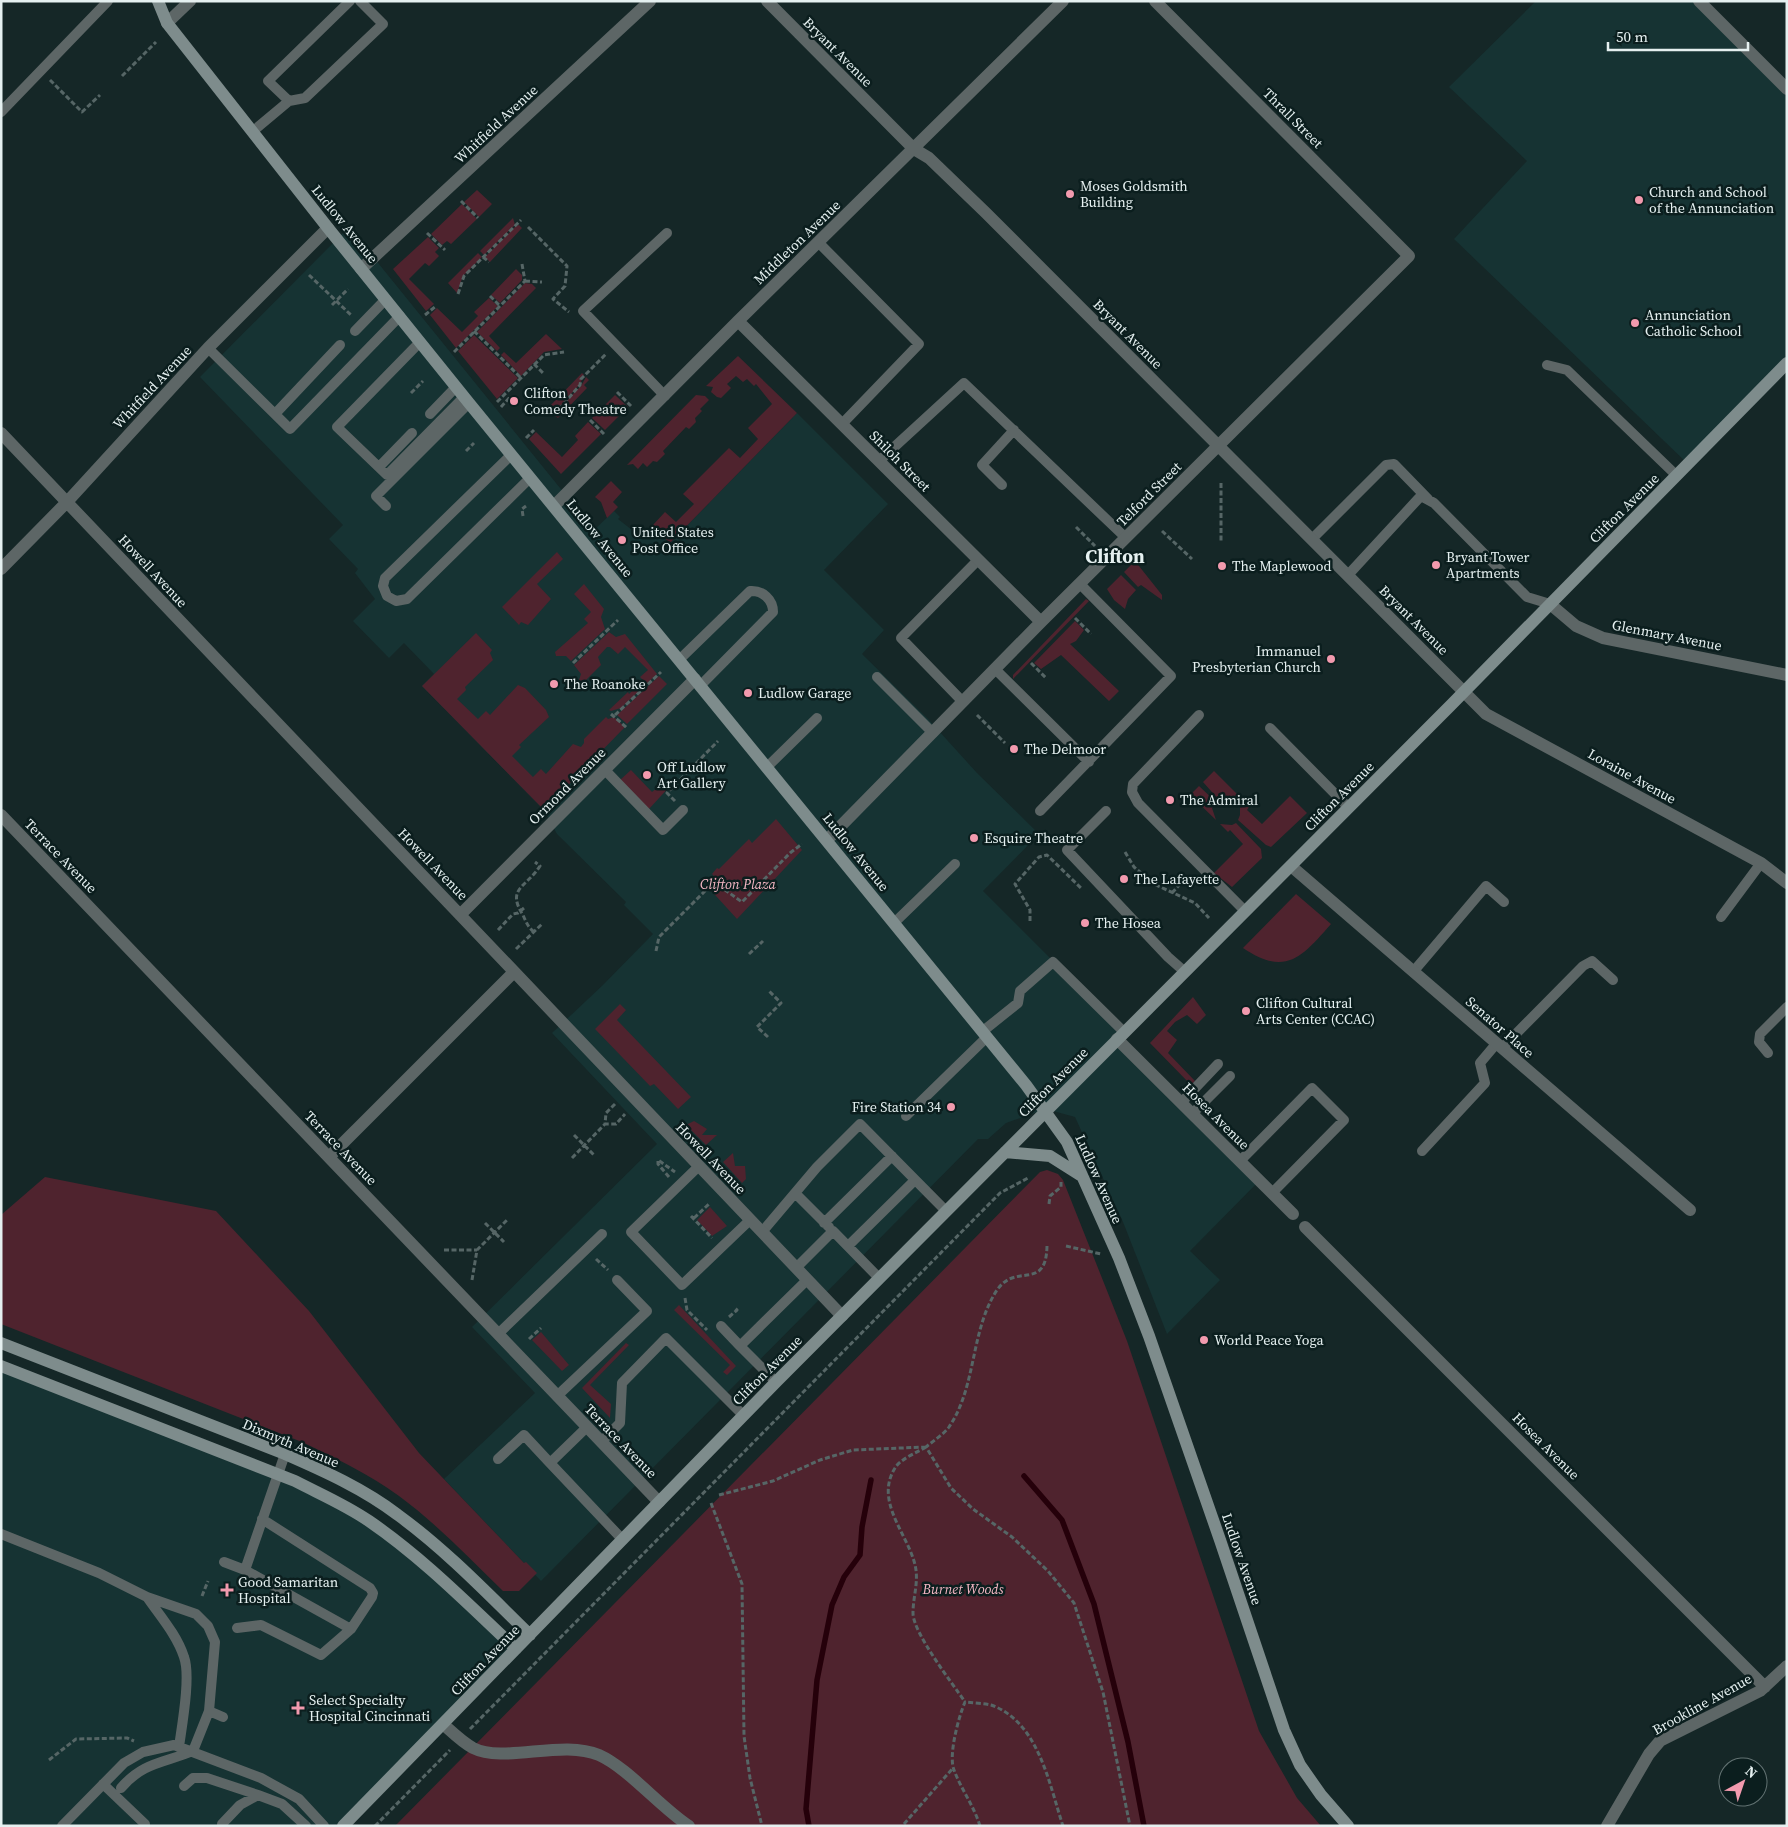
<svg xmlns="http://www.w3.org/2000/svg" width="1788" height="1827" viewBox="0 0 1788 1827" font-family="'Source Serif 4',serif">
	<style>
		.built { fill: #163333 }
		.green { fill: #4f232e }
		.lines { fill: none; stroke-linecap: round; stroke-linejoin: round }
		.stream { stroke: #25000a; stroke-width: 5.5 }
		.path { stroke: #566666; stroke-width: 3; stroke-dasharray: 5 2.5; stroke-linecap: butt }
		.lane { stroke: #5d6666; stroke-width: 10 }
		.street { stroke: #5d6666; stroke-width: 12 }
		.secondary { stroke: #7e8c8c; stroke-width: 12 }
		.poi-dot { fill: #f29aae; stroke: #0b1e1e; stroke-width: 2 }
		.labels { text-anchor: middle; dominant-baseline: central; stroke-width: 5; stroke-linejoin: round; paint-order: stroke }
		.street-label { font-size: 14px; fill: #e5f0f0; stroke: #0b1e1e }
		.poi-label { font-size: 14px; fill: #e5f0f0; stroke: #0b1e1e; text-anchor: start }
		.park-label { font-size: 14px; font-style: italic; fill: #f5b7c4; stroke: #0b1e1e }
		.district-label { font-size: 19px; font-weight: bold; fill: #e5f0f0; stroke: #0b1e1e }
	</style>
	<rect width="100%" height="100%" fill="#152727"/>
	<path class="built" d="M1536,1H1699L1787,89V363L1688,464L1454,239L1527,161L1449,87Z
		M349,227L594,530L614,511L620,517L618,519L641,537L652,526L670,543L797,413L888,504L824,570L884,630L862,654L928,719L977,773L1039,834L983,891L1124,1032L1117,1039L1259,1181L1190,1251L1220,1280L1167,1334L1123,1222L1075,1117L1046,1109L1006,1123L988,1139H978L541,1581L444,1479L535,1393L472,1327L657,1144L552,1033L603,985L653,934L624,905L626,902L557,834L544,810L422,686L434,674L404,643L389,658L353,621L375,599L355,573L358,569L329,539L343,525L200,377Z
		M1,1366L295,1481L368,1520L516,1649L343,1826H1Z"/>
	<path class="green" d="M477,190L492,204L479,217L464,202Z
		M462,204L477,219L451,244L447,241L442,245L431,234Z
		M513,218L515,225L484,255L480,251Z
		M519,225L522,228L490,262L485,257L516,226Z
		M428,237L439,248L435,252L439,256L429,266L425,263L409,279L434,304L426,311L393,269Z
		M478,253L482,257L463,276L457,293L448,283Z
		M516,269L522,275V280L500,303L491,295Z
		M525,283L532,284L536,288L489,336L500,348L497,351L477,332Z
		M489,298L498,306L456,348L430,315L437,308L462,332L478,316L474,312Z
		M546,334L562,349L544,352L521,376L501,355L504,352L516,363Z
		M474,335L518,378L497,399L458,351Z
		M738,356L797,413L670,543L652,526L665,512L676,522L694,504L683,494L729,448L740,458L758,439L748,428L772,404L756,384L754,386L747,379L743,382L736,376L727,384L731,388L721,398L717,397L711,392L713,387L706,386Z
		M582,373L584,375L580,384L553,414L548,408Z
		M586,377L589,380L584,385L587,388L558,418L555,416L560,407L581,386Z
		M615,395L628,407L605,430L592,418Z
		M696,395L705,396L709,400L700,409L702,411L695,418L696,422L689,429L686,427L663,451L665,454L657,462L653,461L647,467L643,463L638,469L633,464L627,465Z
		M588,422L601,434L561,474L529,439L536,432L562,457L578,440L575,436Z
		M611,481L622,492L613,502L618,507L607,518L601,502L595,497Z
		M557,552L563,559L537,584L551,599L528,625L521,622L519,625L502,607Z
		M1135,561L1162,595V600L1141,585L1138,587L1124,572Z
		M1121,575L1136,590L1128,599L1125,609L1114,600L1107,589Z
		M584,584L604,609L601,617L605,629L571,661L566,656H556L555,652L588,623L584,619L591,612L574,594Z
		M1086,599L1089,601L1013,679V675Z
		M1075,621L1084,630L1076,641L1070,644L1119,691L1109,701L1061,655L1041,669L1034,663Z
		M609,632L616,637L625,634L657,674L621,708L611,711L609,710L628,692L629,694L643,680L640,677L648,670L625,647L618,654L610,647H607L598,657L601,665L584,682L579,680L581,674L574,665Z
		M476,633L492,650L490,653L493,660L465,687L466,690L457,699L478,719L486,711L490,715L518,685L525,688L546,710L549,717L519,745L521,747L512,756L533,777L541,769L546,774L573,744L581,747L584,743V739L606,717L608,719L614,717L625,727L544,810L422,686Z
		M659,676L667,684L627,724L617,715Z
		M631,770L652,792L667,780L671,785L649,809L620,780Z
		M1214,771L1238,795L1234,801L1224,797L1219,800L1203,782Z
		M1199,786L1217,803L1212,808L1216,820L1190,795Z
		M1290,796L1307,813L1271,847L1266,845L1238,820L1240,815V804L1243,801L1249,807L1247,810L1262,824Z
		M776,819L802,850L737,919L706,885L715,877L712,874L717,868L719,869L749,839L752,843Z
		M1236,823L1261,849L1262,858L1232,887L1214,873L1243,844L1230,830L1228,832L1220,824L1232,825Z
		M1296,894L1331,924C1302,957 1286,977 1243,948Z
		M1193,997L1206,1015L1197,1024L1187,1015L1175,1022L1167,1031L1177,1040L1168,1053L1195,1081L1191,1085L1150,1043Z
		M620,1004L626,1010L617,1020L691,1097L678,1109L654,1084L650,1086L595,1029Z
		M694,1121L707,1129L702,1135H717L706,1145L686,1125Z
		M733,1153L735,1166H745L746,1179L742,1183L723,1162Z
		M1047,1170L1058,1174L1063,1180L1127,1341L1259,1731L1297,1798L1321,1826H395L1040,1172Z
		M45,1177L216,1211L309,1311L419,1453L524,1563L526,1562L537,1573L519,1591H503C469,1558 437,1524 399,1496C369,1474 335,1458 302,1442L1,1324V1215Z
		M710,1207L727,1226L712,1236L697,1220Z
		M679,1305L736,1366L727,1375L723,1372L730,1365L674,1310Z
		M541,1332L569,1365L562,1371L532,1340Z
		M626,1343L629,1345L590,1385L611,1404L610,1418L582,1388Z"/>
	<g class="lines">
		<path class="stream" d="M1024,1476L1062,1520L1094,1604L1128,1742L1144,1826
			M809,1826L806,1809L817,1680L832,1605L844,1577L860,1555L862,1527L871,1480"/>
		<path class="path" d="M122,76L156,42
			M50,80L82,112L100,95
			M461,201L478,218
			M528,227L567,266L565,286L553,299L569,312
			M427,233L445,250
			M483,257L489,262
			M522,264L525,281
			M309,275L352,316
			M525,281L542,282
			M458,294L464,276L521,220
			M490,296L500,306
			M332,305L348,289
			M425,315L436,306
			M474,331L521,378
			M454,352L525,281
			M534,364L544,374
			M617,392L631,406
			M411,393L423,381
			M497,402L544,355L564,352
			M501,407L510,397L512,398
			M554,415L580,385L581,379L607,353
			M590,420L604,434
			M526,438L534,430
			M466,451L474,443
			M1221,483V543
			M523,516L522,509L526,506
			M1076,527L1095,546
			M1162,531L1192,559
			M1075,618L1091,634
			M573,663L618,620
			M1031,663L1046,678
			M611,714L627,728
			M615,715L661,672
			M977,715L1005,743
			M675,801L667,793L718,741
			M1125,852L1134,867L1154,884L1195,903L1209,918
			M1172,893L1182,882L1192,876
			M1030,921V910L1015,884L1039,857L1047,855L1081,888
			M498,930L513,914L518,913L524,908
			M534,932C528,927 526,922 523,915C506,888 526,888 540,866L535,862
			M516,949L542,924
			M656,951L659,937L714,882L742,902L790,853L802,844
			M749,954L763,941
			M768,1037L757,1027L781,1003L769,991
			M615,1104L606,1113L605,1124H616L625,1114
			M574,1135L594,1155
			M572,1158L605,1124
			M669,1177L658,1164V1160L675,1172
			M1049,1204L1050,1196L1061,1187V1182
			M691,1216L712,1238
			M694,1218L710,1203
			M485,1223L504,1242
			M1047,1246C1046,1292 1016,1262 997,1290C970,1331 977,1386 949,1427C944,1434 933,1441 926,1447L951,1488L973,1509L1012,1537L1048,1571L1074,1603L1103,1692L1130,1826
			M1066,1246L1101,1254
			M444,1250H477
			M596,1259L608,1270
			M472,1280L477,1250L508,1219
			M685,1298L687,1310L707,1330
			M729,1317L737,1310L734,1307
			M529,1339L541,1328
			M926,1447C918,1452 900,1459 895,1468C875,1500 905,1531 914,1561C920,1580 913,1595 913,1613C913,1633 953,1684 965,1702
			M719,1495L773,1481L820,1460L853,1450L926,1447
			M711,1503L742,1584L744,1736L750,1778L762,1826
			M202,1596L208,1581
			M470,1729L1000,1193L1028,1178
			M49,1760L76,1739L127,1738L134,1741
			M904,1824L953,1768
			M375,1826L450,1750
			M980,1826C974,1806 961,1789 954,1770C948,1755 959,1716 965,1702C973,1703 983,1703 991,1705C1039,1722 1049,1784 1063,1826"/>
		<path class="lane" d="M289,101L268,81L350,1
			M1,112L108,1
			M252,132L289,101L305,98L383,24L360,1
			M818,242L919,344L842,424
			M355,331L386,299
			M420,342L337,427L387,475L464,397
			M208,348L290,429L400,316
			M1547,365L1567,370L1676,475
			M665,396L583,311L667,233
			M275,414L340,345
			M430,414L456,387
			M511,455L385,578L383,586L387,596L396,601L407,599L530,478
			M879,461L964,383L1126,538
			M379,467L412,433
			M1002,485L982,465L1014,430
			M386,506L376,496L469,403
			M1312,539L1386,465L1394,464L1428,499
			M1348,575L1419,498L1423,497L1434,503L1527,597L1550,604
			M679,660L750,591C763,590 773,600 773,612L700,686
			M995,669L1089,762
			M877,677L933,733
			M963,702L901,638L978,560
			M1199,715L1133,784L1132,792L1138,803L1245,911
			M1270,728L1349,808
			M767,767L817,718
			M604,769L663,830L683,810
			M1040,811L1171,676L1080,584
			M1106,811L1067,850L1168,957L1185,972
			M1721,917L1761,863
			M894,923L955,864
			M1413,972L1486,886L1504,902
			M983,1031L1018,1003L1020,991L1053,962L1124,1032
			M1502,1048L1583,966L1592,961L1613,980
			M1768,1053L1759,1042L1760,1034L1787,1007
			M1181,1103L1218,1064
			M1192,1114L1230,1076
			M906,1116L987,1037
			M1422,1151L1485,1083L1480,1063L1496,1044
			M1240,1161L1312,1088L1344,1120L1272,1193
			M699,1166L631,1232L682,1285L750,1220
			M795,1193L829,1227
			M824,1223L892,1156
			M762,1232L817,1167L860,1124L946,1211
			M848,1246L915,1180
			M796,1268L833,1231L879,1278
			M721,1326L740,1346
			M498,1334L602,1234
			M776,1382L740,1346L807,1280
			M557,1396L647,1311L617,1280
			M587,1427L550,1463L622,1539
			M601,1442L620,1423L622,1383L666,1338L743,1415
			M498,1459L524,1435L550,1463
			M262,1519L370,1588L373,1593L372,1597L351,1629
			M1,1534L99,1573L147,1597
			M224,1562L245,1570L351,1629L321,1655L261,1625L237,1628
			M245,1570L285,1454
			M209,1711L223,1717
			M103,1784L145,1824
			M184,1786L193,1778H207L258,1795
			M121,1788C143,1762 164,1763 193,1751L209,1711L215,1642L208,1626L196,1614L147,1597C160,1616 177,1635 184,1657C191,1676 182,1725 179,1747
			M222,1824L240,1805L258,1795L282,1804L306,1826
			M62,1826L124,1763L143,1752L174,1745L261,1778L299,1799L324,1826"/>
		<path class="street" d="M767,1L900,135L914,149L929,158L986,213L1486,714L1761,863L1787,883
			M1699,1L1787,89
			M167,23L190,1
			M361,269L650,1
			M738,321L1041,622
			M1,433L842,1316
			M554,506L738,321L1063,1
			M1,569L67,502L208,348L328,228
			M1550,604L1576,626L1603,638L1787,675
			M1,815L659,1502
			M827,840L1041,622L1409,256L1155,1
			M1291,866L1690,1210
			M460,915L695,679
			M1117,1039L1293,1214
			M329,1157L514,972
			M1305,1227L1765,1687
			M443,1724C452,1732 462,1742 473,1748C504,1764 562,1739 599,1755C628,1768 660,1807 689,1826
			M1607,1826L1649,1754L1660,1741L1760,1691L1787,1666"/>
		<path class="secondary" d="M158,1L167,23L328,228L469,403L1026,1085L1067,1142L1119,1258L1149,1336L1220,1540L1284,1730L1300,1765L1321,1795L1348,1826
			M1005,1152L1050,1156L1080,1175
			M1,1343L285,1454C324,1471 364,1489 398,1515C446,1550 488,1594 530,1635
			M1,1366L295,1481C320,1494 346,1505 369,1521C423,1558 469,1605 516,1649
			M343,1826L776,1382L1452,704L1787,363"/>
	</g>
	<g class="poi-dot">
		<circle cx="1070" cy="194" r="5"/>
		<circle cx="1639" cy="200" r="5"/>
		<circle cx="1635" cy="323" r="5"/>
		<circle cx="514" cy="401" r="5"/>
		<circle cx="622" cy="540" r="5"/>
		<circle cx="1436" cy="565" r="5"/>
		<circle cx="1222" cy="566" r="5"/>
		<circle cx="1331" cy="659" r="5"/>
		<circle cx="554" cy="684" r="5"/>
		<circle cx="748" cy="693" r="5"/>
		<circle cx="1014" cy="749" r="5"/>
		<circle cx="647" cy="775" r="5"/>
		<circle cx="1170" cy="800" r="5"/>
		<circle cx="974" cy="838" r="5"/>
		<circle cx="1124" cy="879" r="5"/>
		<circle cx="1085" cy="923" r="5"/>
		<circle cx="1246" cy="1011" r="5"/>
		<circle cx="951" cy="1107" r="5"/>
		<circle cx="1204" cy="1340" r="5"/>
		<path d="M224.5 1582.5h5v5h5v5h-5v5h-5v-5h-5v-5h5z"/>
		<path d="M295.5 1700.5h5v5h5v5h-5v5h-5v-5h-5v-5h5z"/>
	</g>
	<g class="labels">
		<g class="street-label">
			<text transform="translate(838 52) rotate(45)">Bryant Avenue</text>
			<text transform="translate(1293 118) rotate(45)">Thrall Street</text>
			<text transform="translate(496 124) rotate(-43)">Whitfield Avenue</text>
			<text transform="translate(345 224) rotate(51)">Ludlow Avenue</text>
			<text transform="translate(797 242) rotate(-44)">Middleton Avenue</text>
			<text transform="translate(1128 334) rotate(45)">Bryant Avenue</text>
			<text transform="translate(152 387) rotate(-47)">Whitfield Avenue</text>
			<text transform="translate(900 461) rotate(45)">Shiloh Street</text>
			<text transform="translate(1149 494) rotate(-45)">Telford Street</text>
			<text transform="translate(1624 508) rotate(-45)">Clifton Avenue</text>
			<text transform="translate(600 538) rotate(51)">Ludlow Avenue</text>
			<text transform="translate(153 571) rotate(47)">Howell Avenue</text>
			<text transform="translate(1414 620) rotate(45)">Bryant Avenue</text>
			<text transform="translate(1667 635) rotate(11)">Glenmary Avenue</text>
			<text transform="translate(1632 776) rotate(29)">Loraine Avenue</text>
			<text transform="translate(567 786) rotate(-45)">Ormond Avenue</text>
			<text transform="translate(1339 796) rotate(-45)">Clifton Avenue</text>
			<text transform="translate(856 852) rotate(51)">Ludlow Avenue</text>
			<text transform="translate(61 856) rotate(46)">Terrace Avenue</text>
			<text transform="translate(433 864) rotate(46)">Howell Avenue</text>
			<text transform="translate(1500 1027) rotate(41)">Senator Place</text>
			<text transform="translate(1053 1082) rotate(-45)">Clifton Avenue</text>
			<text transform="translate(1216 1116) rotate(45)">Hosea Avenue</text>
			<text transform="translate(341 1148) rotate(46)">Terrace Avenue</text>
			<text transform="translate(711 1158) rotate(46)">Howell Avenue</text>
			<text transform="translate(1099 1179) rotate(66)">Ludlow Avenue</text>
			<text transform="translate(767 1370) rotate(-45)">Clifton Avenue</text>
			<text transform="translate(621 1441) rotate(46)">Terrace Avenue</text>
			<text transform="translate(291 1443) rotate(23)">Dixmyth Avenue</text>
			<text transform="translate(1546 1446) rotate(45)">Hosea Avenue</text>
			<text transform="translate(1242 1559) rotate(71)">Ludlow Avenue</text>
			<text transform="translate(485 1660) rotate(-46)">Clifton Avenue</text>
			<text transform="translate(1702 1704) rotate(-29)">Brookline Avenue</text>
		</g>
		<g class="poi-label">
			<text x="1080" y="186">Moses Goldsmith<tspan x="1080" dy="16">Building</tspan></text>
			<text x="1649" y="192">Church and School<tspan x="1649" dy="16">of the Annunciation</tspan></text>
			<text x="1645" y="315">Annunciation<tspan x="1645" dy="16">Catholic School</tspan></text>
			<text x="524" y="393">Clifton<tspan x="524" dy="16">Comedy Theatre</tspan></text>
			<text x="632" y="532">United States<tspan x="632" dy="16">Post Office</tspan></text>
			<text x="1446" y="557">Bryant Tower<tspan x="1446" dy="16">Apartments</tspan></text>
			<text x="1232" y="566">The Maplewood</text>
			<text x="1321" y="651" text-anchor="end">Immanuel<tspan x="1321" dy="16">Presbyterian Church</tspan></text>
			<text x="564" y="684">The Roanoke</text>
			<text x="758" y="693">Ludlow Garage</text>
			<text x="1024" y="749">The Delmoor</text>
			<text x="657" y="767">Off Ludlow<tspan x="657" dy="16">Art Gallery</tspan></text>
			<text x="1180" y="800">The Admiral</text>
			<text x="984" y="838">Esquire Theatre</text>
			<text x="1134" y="879">The Lafayette</text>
			<text x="1095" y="923">The Hosea</text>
			<text x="1256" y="1003">Clifton Cultural<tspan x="1256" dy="16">Arts Center (CCAC)</tspan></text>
			<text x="941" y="1107" text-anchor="end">Fire Station 34</text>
			<text x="1214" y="1340">World Peace Yoga</text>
			<text x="238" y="1582">Good Samaritan<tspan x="238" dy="16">Hospital</tspan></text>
			<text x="309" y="1700">Select Specialty<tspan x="309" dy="16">Hospital Cincinnati</tspan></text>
		</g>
		<g class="park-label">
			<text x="738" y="884">Clifton Plaza</text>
			<text x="963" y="1589">Burnet Woods</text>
		</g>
		<g class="district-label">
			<text x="1115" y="556">Clifton</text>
		</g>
	</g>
	<rect width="1788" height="1827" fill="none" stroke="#e5f0f0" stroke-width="5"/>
	<g transform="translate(1743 1782) rotate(40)"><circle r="24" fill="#0b1e1e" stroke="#627272"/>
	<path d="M0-4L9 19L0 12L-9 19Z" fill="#f29aae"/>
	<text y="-8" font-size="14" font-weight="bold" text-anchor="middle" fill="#e5f0f0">N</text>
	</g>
	<path d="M1608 42v8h140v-8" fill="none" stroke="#e5f0f0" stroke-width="2.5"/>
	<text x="1616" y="42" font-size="15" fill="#e5f0f0" stroke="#0b1e1e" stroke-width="4" paint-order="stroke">50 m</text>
</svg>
